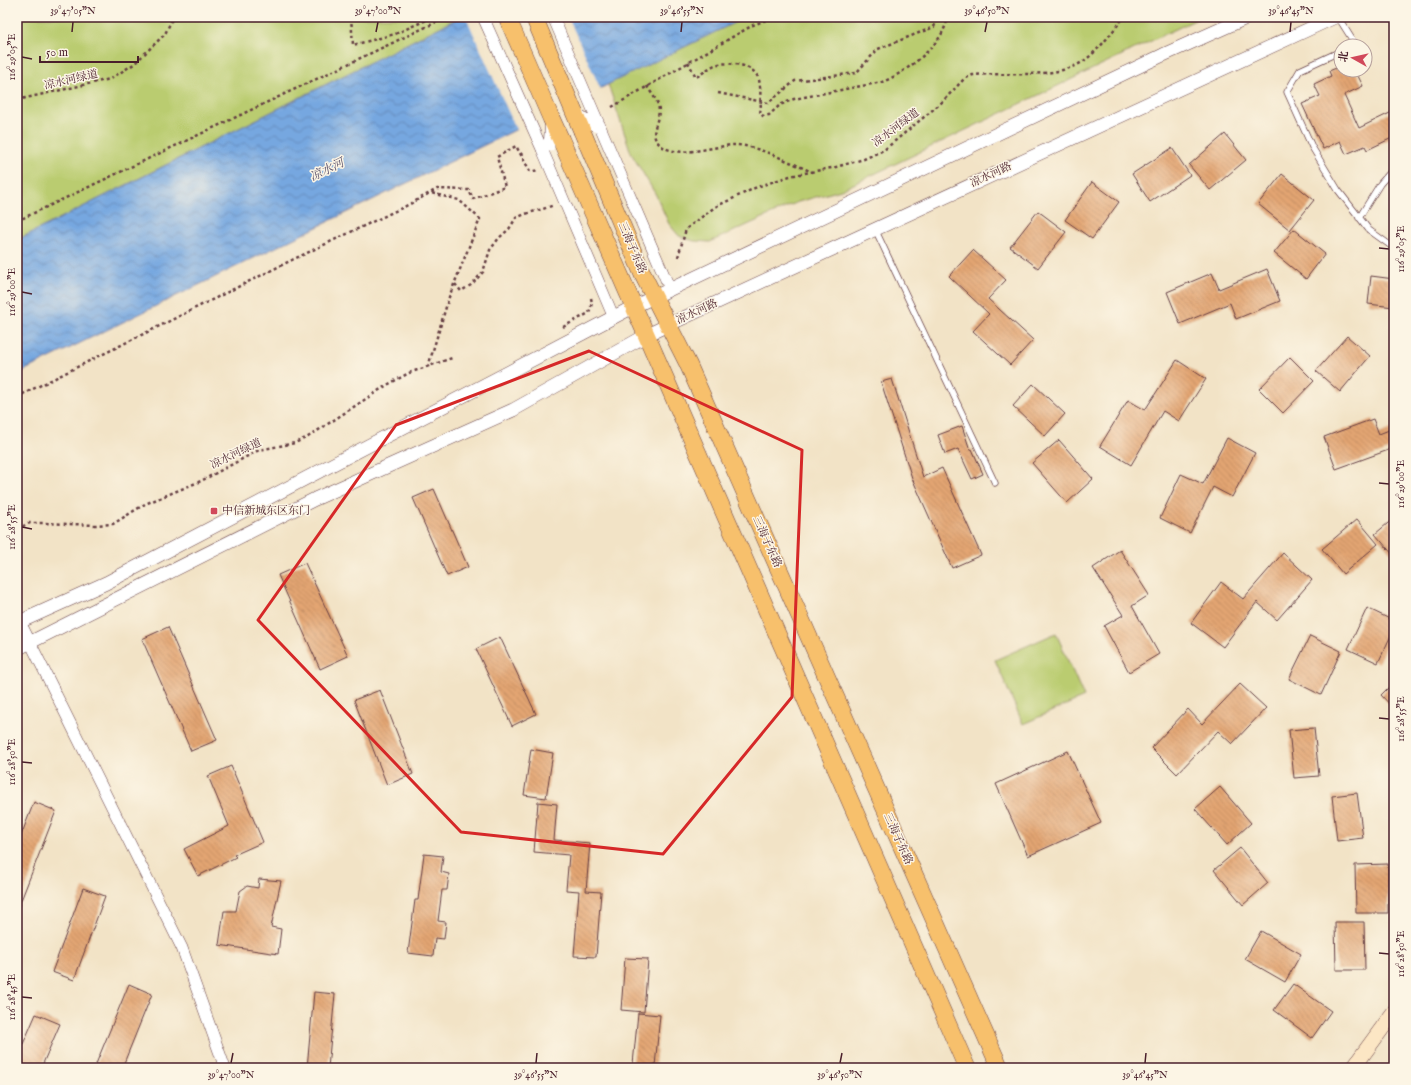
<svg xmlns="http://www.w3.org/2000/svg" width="1411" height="1085" viewBox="0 0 1411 1085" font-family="'IM FELL English','Noto Serif SC',serif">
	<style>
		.park { fill: #bacc6f; stroke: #82764d }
		.water { fill: url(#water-waves); stroke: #606386 }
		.pier { fill: #f2e3c6 }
		.building { fill: url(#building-back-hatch) }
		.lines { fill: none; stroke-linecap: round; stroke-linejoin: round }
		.service-casing { stroke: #633c42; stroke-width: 7 }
		.minor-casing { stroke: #633c42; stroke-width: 12 }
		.tertiary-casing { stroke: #633c42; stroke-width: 14 }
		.secondary-casing { stroke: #633c42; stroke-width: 16 }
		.primary-casing { stroke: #633c42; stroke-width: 18 }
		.path { stroke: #633c42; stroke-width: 2.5; stroke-dasharray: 3 3; stroke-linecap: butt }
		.service { stroke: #fff; stroke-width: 5.5 }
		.minor { stroke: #fff; stroke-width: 11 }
		.tertiary { stroke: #fff; stroke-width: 13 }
		.secondary { stroke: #fce6c4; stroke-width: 15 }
		.primary { stroke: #f7c06c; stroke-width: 17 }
		.minor-bridge-casing { stroke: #633c42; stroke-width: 12; stroke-linecap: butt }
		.primary-bridge-casing { stroke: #633c42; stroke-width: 18; stroke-linecap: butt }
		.path-bridge { stroke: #633c42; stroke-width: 2.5; stroke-dasharray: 3 3; stroke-linecap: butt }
		.minor-bridge { stroke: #fff; stroke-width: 11 }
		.primary-bridge { stroke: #f7c06c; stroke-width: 17 }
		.marked { fill: none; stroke: #d62828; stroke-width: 3; stroke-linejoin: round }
		.ticks { fill: none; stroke: #4a1f2b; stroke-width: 1.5 }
		.poi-dot { fill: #d1495b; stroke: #fcf5e5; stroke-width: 1.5 }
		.labels { text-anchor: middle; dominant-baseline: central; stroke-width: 3; stroke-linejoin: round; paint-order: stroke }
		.street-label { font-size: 11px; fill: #4a1f2b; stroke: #fcf5e5 }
		.poi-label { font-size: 11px; fill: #4a1f2b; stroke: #fcf5e5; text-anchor: start }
		.water-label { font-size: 12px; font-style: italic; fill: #594f6a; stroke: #fcf5e5 }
		.neatline { fill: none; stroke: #4a1f2b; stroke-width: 1.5 }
		.ticks-label { font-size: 10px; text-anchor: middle; fill: #4a1f2b }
	</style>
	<defs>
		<pattern id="water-waves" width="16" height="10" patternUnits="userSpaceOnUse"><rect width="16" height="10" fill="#76a7e0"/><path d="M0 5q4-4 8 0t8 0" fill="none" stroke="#6387b6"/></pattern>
		<pattern id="building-back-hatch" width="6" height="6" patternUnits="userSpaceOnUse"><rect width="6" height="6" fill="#e3a572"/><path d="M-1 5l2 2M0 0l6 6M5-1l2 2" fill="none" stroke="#ba865e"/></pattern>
	</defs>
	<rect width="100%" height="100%" fill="#fcf5e5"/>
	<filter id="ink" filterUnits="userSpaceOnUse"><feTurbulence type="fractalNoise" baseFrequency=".025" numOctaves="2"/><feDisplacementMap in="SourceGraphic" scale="8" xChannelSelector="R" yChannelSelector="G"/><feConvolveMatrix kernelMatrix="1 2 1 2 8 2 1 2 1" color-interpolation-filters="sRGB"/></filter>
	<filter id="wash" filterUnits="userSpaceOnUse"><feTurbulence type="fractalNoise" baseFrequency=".012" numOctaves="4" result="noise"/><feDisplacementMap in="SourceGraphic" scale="16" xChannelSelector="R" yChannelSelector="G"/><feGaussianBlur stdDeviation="0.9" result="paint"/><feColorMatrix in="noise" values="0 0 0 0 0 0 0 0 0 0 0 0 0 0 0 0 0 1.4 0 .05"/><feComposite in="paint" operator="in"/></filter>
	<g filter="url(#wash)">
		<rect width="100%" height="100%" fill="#f2e3c6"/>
		<path class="park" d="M28,17H460L17,240V22Z
			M746,17H1201L841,190L798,202L710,242L694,241L679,236L669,224L656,195L631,153L608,84Z
			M1056,633L1084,697L1023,724L995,660Z"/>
		<path class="water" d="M460,17H746L17,374V240Z"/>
		<path class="pier" d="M466,17H568L601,90L517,131Z"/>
		<g id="blocks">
			<path class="building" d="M1341,66V70H1355L1363,86L1344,95L1359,128L1394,111V137L1367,150L1365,146L1346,154L1340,141L1323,149L1302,104L1320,96L1314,84L1331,76L1329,71Z
				M1225,134L1246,160L1210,190L1189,165Z
				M1172,148L1190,175L1150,202L1132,174Z
				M1282,174L1314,200L1290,230L1258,204Z
				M1092,182L1119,202L1092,239L1065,220Z
				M1038,211L1066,232L1038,268L1010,247Z
				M1294,229L1325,254L1306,279L1274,253Z
				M973,250L1006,280L988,299L1033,340L1010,365L973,331L989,314L949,276Z
				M1267,269L1280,301L1236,319L1230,303L1180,324L1167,292L1212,273L1219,289Z
				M1371,276L1394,279V307L1368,304Z
				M1347,336L1370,356L1340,392L1316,371Z
				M1290,357L1314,381L1283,413L1259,389Z
				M1177,360L1206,379L1179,421L1163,411L1131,465L1100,446L1128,400L1145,410Z
				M892,379L923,477L942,468L981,555L952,568L912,478L881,382Z
				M1033,384L1065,414L1045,436L1013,406Z
				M1373,419L1379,434L1394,428V448L1336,469L1324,437Z
				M962,426L970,450L972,449L983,474L972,479L958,449L945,454L938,435Z
				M1227,438L1255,453L1232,497L1213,487L1190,533L1160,518L1181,474L1203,484Z
				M1059,440L1093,479L1067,503L1032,463Z
				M434,489L468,567L447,576L413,498Z
				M1394,518V556L1375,534Z
				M1357,519L1378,544L1343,574L1322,549Z
				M1120,550L1149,595L1132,606L1159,654L1129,672L1104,626L1123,615L1093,568Z
				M1283,553L1312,580L1277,620L1257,602L1223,647L1191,623L1221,582L1243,599Z
				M305,563L348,656L320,669L278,575Z
				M1367,608L1394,621V629L1378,663L1348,649Z
				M168,627L217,740L191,751L142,639Z
				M1310,636L1341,651L1321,695L1289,679Z
				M500,637L536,714L512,726L476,649Z
				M1394,682V709L1381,695Z
				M1240,684L1266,708L1232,744L1218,731L1177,774L1151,748L1188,709L1202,724Z
				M380,690L413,774L387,785L354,700Z
				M1314,728L1319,776L1294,778L1289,730Z
				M531,749L553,753L546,798L524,795Z
				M1068,751L1101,823L1028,856L996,784Z
				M231,766L263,842L234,855L236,857L198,876L184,849L229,826L208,776Z
				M1220,787L1251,823L1227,845L1195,809Z
				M1357,793L1363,838L1337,841L1332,796Z
				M34,802L56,811L18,908L17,846Z
				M538,802L557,804L554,840L590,843L586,891L601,892L596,957L574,956L579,891L566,890L569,855L534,852Z
				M1240,848L1268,883L1243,905L1214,870Z
				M424,854L443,856L441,872L449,874L447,890H442L438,921L446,922L444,939L435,938L433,956L408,953L415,900H418Z
				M1388,864V913H1356L1355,865Z
				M259,879L281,881L271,927L281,929L278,954L219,945L224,911H236L240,891L247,886L258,888Z
				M83,888L105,896L74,980L52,972Z
				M1335,922H1364L1365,970H1336Z
				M1261,931L1301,954L1285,982L1245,959Z
				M625,958L648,959L644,1012L621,1010Z
				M129,984L152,994L122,1068H104L96,1064Z
				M1293,984L1331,1011L1312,1038L1274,1010Z
				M314,992L335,994L328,1068H307Z
				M638,1013L660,1015L655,1066L633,1064Z
				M36,1014L60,1024L41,1068H17V1058Z"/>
		</g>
	</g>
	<g filter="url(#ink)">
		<use href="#blocks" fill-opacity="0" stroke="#633c42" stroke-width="1"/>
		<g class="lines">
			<defs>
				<path id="service" d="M1338,17L1355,44L1351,46
					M1341,51L1300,70L1287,92L1312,147L1338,190L1369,230L1394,248
					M1359,218L1380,184L1394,168
					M875,229L995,483"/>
				<path id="minor" d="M599,124L670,289
					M542,149L614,318
					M20,622L182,948L225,1068"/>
				<path id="tertiary" d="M17,623L106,583L633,307L1163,55L1248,17
					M17,649L315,499L513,410L647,335L668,325L1335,17"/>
				<path id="secondary" d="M1353,1068L1394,1012"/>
				<path id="primary" d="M507,17L551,118
					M582,131L643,275L688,364L1000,1068
					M561,140L967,1068"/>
			</defs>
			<use href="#service" class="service-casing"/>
			<use href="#minor" class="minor-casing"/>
			<use href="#tertiary" class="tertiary-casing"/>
			<use href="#secondary" class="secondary-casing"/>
			<use href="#primary" class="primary-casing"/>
			<path class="path" d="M351,17L353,45L395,34L433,17
				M688,62L696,77C702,74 708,68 715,65C728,61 755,64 759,80C761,88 760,99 761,108L760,113L763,116L769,115L780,105L794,99L882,82C902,75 936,49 944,29C946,25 947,21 948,17
				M647,86C650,92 656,98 658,105C662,117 650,130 656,140C671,163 714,145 735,145C757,145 791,163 812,172
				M17,100L110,79L134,64L165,34L173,17
				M612,107L753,25L774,17
				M520,155L524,152
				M17,221L447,17
				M678,257L686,229L715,207L757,187L790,176L836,167L864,159L884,150L941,103L964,79L973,75C1004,72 1059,80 1085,60C1100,49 1112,32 1124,17
				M455,284L461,291L471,285L483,272L490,250L499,238L509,229L516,218L525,214L543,209L554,205
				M563,327L589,313L592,303L591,298
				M428,367L449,297L480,219L459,200L431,193
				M17,397L292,260L410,204L437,189L469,190L473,199L505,187L497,157L516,146L530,171H534L538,170
				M17,529L30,523H43L95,525L113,524L145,504L201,481L259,450L295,443L308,437L387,385L409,373L452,358"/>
			<use href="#service" class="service"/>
			<use href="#minor" class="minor"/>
			<use href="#tertiary" class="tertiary"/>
			<use href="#secondary" class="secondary"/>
			<use href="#primary" class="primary"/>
			<defs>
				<path id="minor-bridge" d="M483,17L542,149
					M553,17L599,124
					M574,111L595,126
					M549,146L551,121"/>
				<path id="primary-bridge" d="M534,17L582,131
					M551,118L561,140"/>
			</defs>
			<use href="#minor-bridge" class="minor-bridge-casing"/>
			<use href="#primary-bridge" class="primary-bridge-casing"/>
			<path class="path-bridge" d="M718,93L768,103L795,81L856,73L878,49L934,27L938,17"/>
			<use href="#minor-bridge" class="minor-bridge"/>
			<use href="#primary-bridge" class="primary-bridge"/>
		</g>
	</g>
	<path class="marked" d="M589,351L802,450L792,697L663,854L461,832L258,620L396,425Z"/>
	<path class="ticks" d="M72,32L73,22M376,32L378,22M681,32L682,22M985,32L987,22M1290,32L1291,22M22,57L32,59M1379,248L1389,249M22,292L32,294M1379,483L1389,484M22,527L32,529M1379,718L1389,719M22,762L32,763M1379,953L1389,954M22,997L32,998M231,1063L233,1053M536,1063L537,1053M840,1063L842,1053M1145,1063L1146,1053"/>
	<rect class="poi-dot" x="210" y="507" width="8" height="8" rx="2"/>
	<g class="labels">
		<g class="street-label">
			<text transform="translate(71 80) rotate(-13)">凉水河绿道</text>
			<text transform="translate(896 128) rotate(-37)">凉水河绿道</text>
			<text transform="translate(991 175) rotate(-25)">凉水河路</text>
			<text transform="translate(632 248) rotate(67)">三海子东路</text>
			<text transform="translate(697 312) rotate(-25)">凉水河路</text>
			<text transform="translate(236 454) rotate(-26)">凉水河绿道</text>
			<text transform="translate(767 542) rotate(66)">三海子东路</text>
			<text transform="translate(898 839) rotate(66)">三海子东路</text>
		</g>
		<g class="poi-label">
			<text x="222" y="511">中信新城东区东门</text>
		</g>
		<g class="water-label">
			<text transform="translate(327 170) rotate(-26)">凉水河</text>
		</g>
	</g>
	<rect width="1411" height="1085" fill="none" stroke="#fcf5e5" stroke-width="44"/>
	<g transform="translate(1353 58) rotate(278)"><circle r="19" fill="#fcf5e5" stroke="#b59f9b"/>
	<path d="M0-3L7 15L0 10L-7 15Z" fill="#d1495b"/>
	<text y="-6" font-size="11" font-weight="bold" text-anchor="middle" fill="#4a1f2b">北</text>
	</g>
	<path d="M40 56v6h98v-6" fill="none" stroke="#4a1f2b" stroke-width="2"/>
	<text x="46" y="56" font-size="12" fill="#4a1f2b" stroke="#fcf5e5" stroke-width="3" paint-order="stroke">50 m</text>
	<rect x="22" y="22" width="1367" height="1041" class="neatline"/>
	<g class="ticks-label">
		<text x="73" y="14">39°47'05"N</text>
		<text x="378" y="14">39°47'00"N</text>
		<text x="682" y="14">39°46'55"N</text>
		<text x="987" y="14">39°46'50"N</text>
		<text x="1291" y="14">39°46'45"N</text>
		<text transform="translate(11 57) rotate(-90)" y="4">116°29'05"E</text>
		<text transform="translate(1400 249) rotate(-90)" y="4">116°29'05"E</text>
		<text transform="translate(11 292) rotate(-90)" y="4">116°29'00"E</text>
		<text transform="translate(1400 484) rotate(-90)" y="4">116°29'00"E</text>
		<text transform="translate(11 527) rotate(-90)" y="4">116°28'55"E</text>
		<text transform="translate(1400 719) rotate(-90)" y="4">116°28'55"E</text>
		<text transform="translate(11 762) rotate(-90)" y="4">116°28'50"E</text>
		<text transform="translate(1400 954) rotate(-90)" y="4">116°28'50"E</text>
		<text transform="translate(11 997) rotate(-90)" y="4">116°28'45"E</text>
		<text x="231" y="1078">39°47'00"N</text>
		<text x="536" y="1078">39°46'55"N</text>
		<text x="840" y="1078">39°46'50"N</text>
		<text x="1145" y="1078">39°46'45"N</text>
	</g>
</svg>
